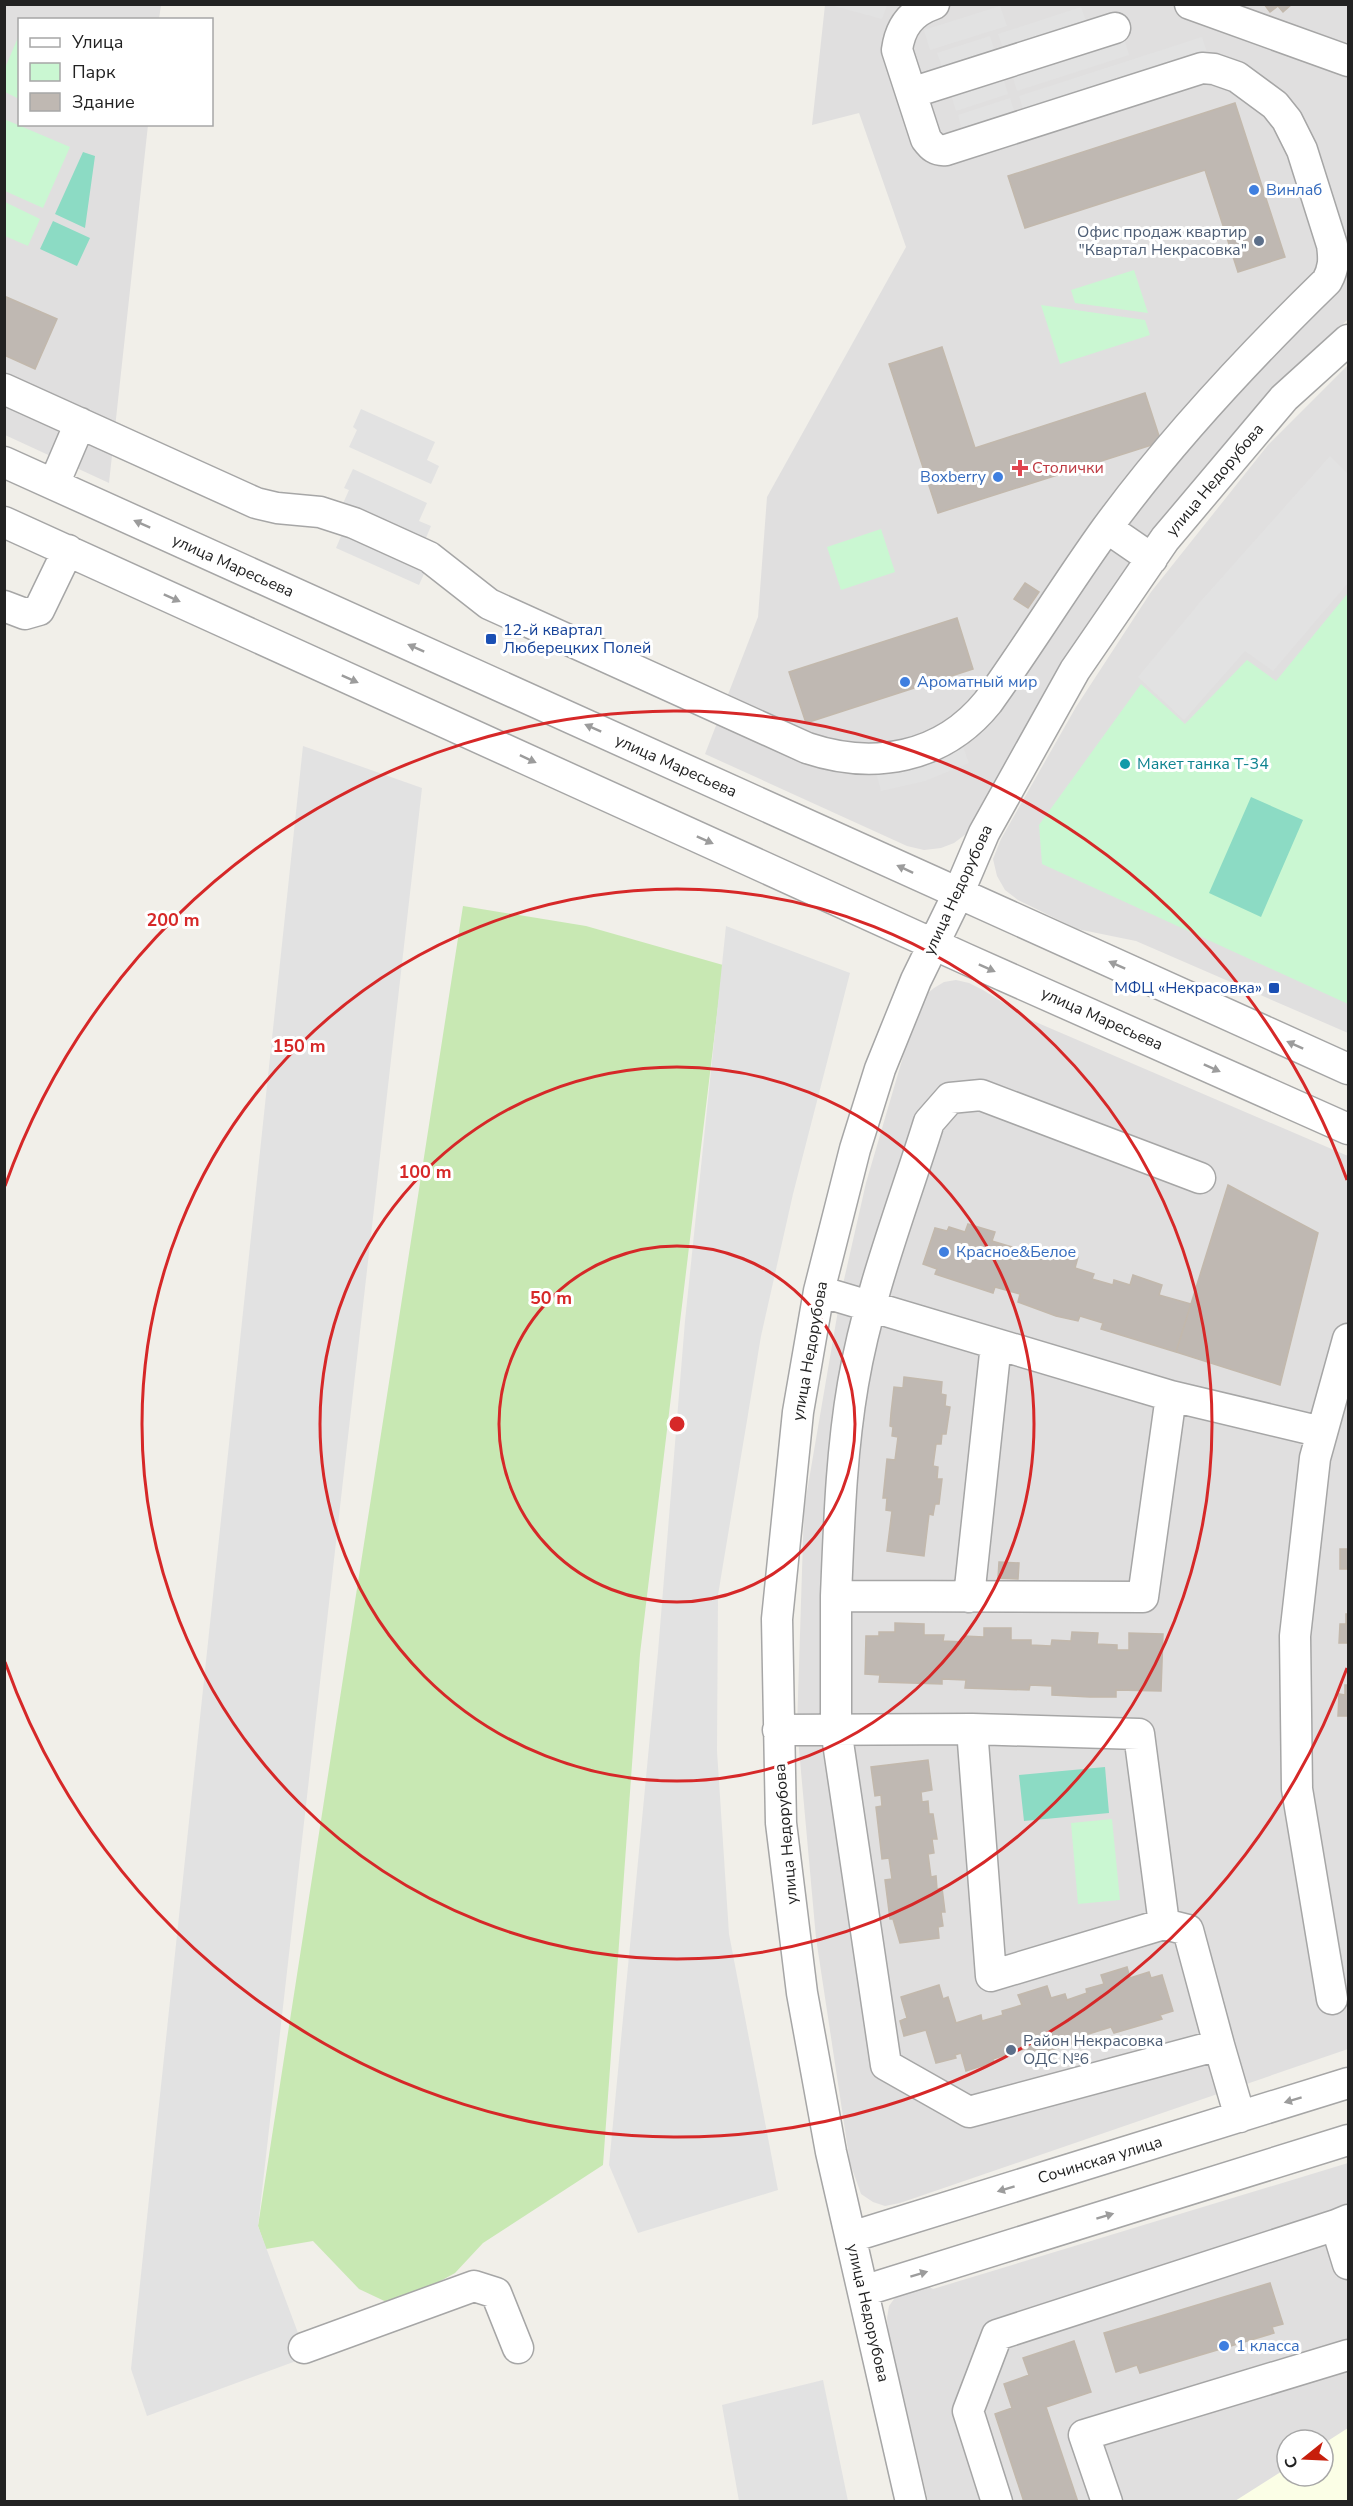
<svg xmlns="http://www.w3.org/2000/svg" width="1353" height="2506" viewBox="0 0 1353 2506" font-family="'Nunito Sans',sans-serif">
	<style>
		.residential { fill: #e0dfdf; fill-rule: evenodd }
		.education { fill: #fbfee6 }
		.grass { fill: #c8e8b3 }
		.park { fill: #caf7d2 }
		.pitch { fill: #8cdbc4 }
		.parking { fill: #e2e2e2 }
		.building { fill: #bfb8b2; stroke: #c2b8ac; stroke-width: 1.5 }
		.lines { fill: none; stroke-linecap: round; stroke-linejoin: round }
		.minor-casing { stroke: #a6a6a6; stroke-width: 33 }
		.minor { stroke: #fff; stroke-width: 30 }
		.oneway { fill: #9c9c9c }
		.ring { fill: none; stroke: #d62828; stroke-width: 3 }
		.shop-dot { fill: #3f7fe0; stroke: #fff; stroke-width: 2 }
		.service-dot { fill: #5c6f8a; stroke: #fff; stroke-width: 2 }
		.health-dot { fill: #e0444e; stroke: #fff; stroke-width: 2 }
		.transit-dot { fill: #1a4fb4; stroke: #fff; stroke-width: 2 }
		.culture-dot { fill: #0f9aa8; stroke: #fff; stroke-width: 2 }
		.labels { text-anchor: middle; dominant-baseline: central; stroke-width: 6; stroke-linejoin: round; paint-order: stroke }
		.shop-label { font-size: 16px; fill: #366cbe; stroke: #fff; text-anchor: start }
		.service-label { font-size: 16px; fill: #4e5e75; stroke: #fff; text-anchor: end }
		.health-label { font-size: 16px; fill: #be3a42; stroke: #fff; text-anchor: start }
		.street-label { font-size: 16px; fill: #222; stroke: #fff }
		.transit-label { font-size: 16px; fill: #164399; stroke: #fff; text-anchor: start }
		.culture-label { font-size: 16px; fill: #0d838f; stroke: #fff; text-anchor: start }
		.centre { fill: #d62828; stroke: #fff; stroke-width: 3 }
		.ring-label { font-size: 18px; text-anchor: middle; font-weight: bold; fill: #d62828; stroke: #fff; stroke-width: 6; stroke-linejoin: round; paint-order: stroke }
	</style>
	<rect width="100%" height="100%" fill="#f1efe9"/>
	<path class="residential" d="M5,5H161L159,19L20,20V124L148,125L109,483L5,435Z
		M825,5H1348V319L1267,400L974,823L966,834L954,843L941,848L924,850L907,846L705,754L758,617L767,497L906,247L859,113L812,125Z
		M1348,365V1033L1136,941L1077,929L1018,900L1005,890L997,876L993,859L1001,839L1076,707L1151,592L1268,445Z
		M956,980L969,983L983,990L1031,1020L1348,1156V2049L900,2203L885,2206L873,2202L861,2194L850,2163L816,1938L797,1727L804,1509L841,1293L866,1183L917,1009L923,997L934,988L944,982Z
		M1348,2163V2501H928L888,2331L887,2318L889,2306L897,2295L922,2283L933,2289ZM1287,2440H1323V2476H1287Z"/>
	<path class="education" d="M1348,2428V2501H1235L1287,2468V2476H1323V2444Z"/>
	<path class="grass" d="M463,906L586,926L723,965L640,1654L603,2165L483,2243L455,2273L395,2306L359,2289L313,2241L266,2249L258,2226Z"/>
	<path class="park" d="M19,35L20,99H19L5,92V68Z
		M4,119L70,147L43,208L5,191Z
		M5,202L40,219L28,246L5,236Z
		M1134,270L1148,313L1075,303L1071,290Z
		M1041,305L1145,320L1150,335L1060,364Z
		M881,529L895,572L841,590L827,547Z
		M1348,593V1004L1042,864L1039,825L1141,684L1185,724L1247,660L1276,681Z
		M1112,1819L1120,1900L1078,1904L1071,1823Z"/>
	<path class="pitch" d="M83,152L95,156L85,228L55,214Z
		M53,221L90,238L77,266L40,249Z
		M1251,797L1303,820L1261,917L1209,893Z
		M1105,1767L1109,1813L1024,1821L1019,1775Z"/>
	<path class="parking" d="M830,5H887L882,19Z
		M1000,6L1007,26L930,50L924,30Z
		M1081,7L1088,27L1005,54L998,34Z
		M1123,35L1129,55L1017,91L1011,71Z
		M990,36L996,56L944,72L937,53Z
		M1202,37L1208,56L1025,115L1019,96Z
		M1002,74L1008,94L956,111L950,91Z
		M1010,98L1016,117L963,134L958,115Z
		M361,409L435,442L427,460L439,466L431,484L349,447L357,430L353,427Z
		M1330,456L1348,474V583L1273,671L1245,651L1184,720L1138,677L1201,601Z
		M353,469L427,503L419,521L431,526L423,545L341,508L349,490L344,488Z
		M344,529L427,567L419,585L336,548Z
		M961,741L969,763L925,781L881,791L875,768Z
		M303,746L422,788L258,2226L307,2357L147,2416L131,2369Z
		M726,926L850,973L793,1194L761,1336L718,1595L717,1751L729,1934L778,2190L638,2233L609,2165L658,1652L685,1321Z
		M823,2380L848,2501H739L722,2405Z"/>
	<path class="building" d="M1264,4H1292L1283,12L1278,6L1270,12Z
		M1235,103L1285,257L1238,272L1205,170L1025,228L1008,176Z
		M4,296L57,319L35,369L4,355Z
		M942,347L975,448L1145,393L1161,442L938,513L889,364Z
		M1025,583L1039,592L1028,608L1014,599Z
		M957,618L973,669L806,723L789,672Z
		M1228,1185L1318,1233L1280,1385L1176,1352Z
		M968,1224L995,1232L992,1241L1012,1247L1010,1252L1029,1258L1031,1253L1046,1258L1049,1248L1078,1257L1075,1268L1094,1274L1092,1279L1113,1285L1114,1280L1130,1285L1133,1275L1162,1285L1159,1295L1191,1304L1176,1352L1101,1329L1103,1323L1080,1316L1078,1321L1056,1316L1018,1302L1020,1294L995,1287L993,1293L935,1274L937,1269L923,1264L935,1228L947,1231L949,1227L965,1232Z
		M904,1377L942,1382L941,1394L946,1395L945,1406L950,1407L946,1434H942L941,1444H936L933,1466L938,1467L937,1479H942L939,1504H935L933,1515L929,1514L924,1556L887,1551L892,1511L886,1510L887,1498H883L887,1459L895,1460L898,1437L892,1436L893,1427L890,1426L891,1413L894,1387L903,1388Z
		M1348,1540V1569H1340V1549H1348Z
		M999,1562L1019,1563L1018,1579L998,1578Z
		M1346,1614H1348V1643H1339L1340,1624H1346Z
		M895,1623L924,1624V1635H944L943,1641L964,1642V1636L984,1637V1628H1011V1640H1031V1645L1051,1646L1052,1640L1071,1641L1072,1632L1098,1633L1097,1644L1117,1645V1650H1129V1633L1163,1634L1161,1691L1116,1690V1697H1090L1052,1695V1686L1030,1685L1029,1690L965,1688L966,1680L942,1679V1684L879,1682L880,1675L865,1674L866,1636H879V1632H895Z
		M1345,1685H1348V1716H1338L1339,1694L1345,1695Z
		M928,1760L932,1790L921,1792L922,1802L928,1801L929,1814H933L937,1839H932L934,1853L928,1854L931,1877L936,1876L937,1889L942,1888L945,1912H941L943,1926L938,1927L939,1938L900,1943L893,1919H890L885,1880L892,1879L889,1858L882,1859L876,1807L882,1806L881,1795L875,1796L871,1767Z
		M1127,1967L1130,1978L1149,1972L1151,1978L1162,1975L1173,2011L1160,2015L1162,2019L1114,2033L1111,2027L1079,2037L1080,2041L1029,2057L1027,2048L993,2059L994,2062L966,2071L961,2053L955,2055L956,2058L936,2063L926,2030L904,2036L900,2021L907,2018L901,1997L939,1985L943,1999L948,1997L956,2023L981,2015L982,2021L1003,2015L1002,2011L1022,2005L1018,1995L1047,1986L1051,1998L1065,1994L1067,2000L1087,1993L1086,1989L1104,1984L1101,1975Z
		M1270,2283L1283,2324L1272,2327L1274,2333L1140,2373L1137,2365L1116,2372L1104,2333Z
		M1074,2341L1091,2392L1046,2407L1078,2502H1024L995,2414L1012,2408L1004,2384L1029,2375L1023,2358Z"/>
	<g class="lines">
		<defs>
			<path id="minor" d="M1190,4L1348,61
				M911,93L1115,28
				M4,389L256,503L277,508L320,512L354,523L429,557L489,604L807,748C873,770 942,759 988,702C1029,645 1065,586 1106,529C1171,440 1248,358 1327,281C1334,268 1334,259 1332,245L1302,150L1287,120L1275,105L1237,77L1214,69L1202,68L946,150C936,151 932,147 926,139L897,50C900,27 911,12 934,4
				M4,462L1348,1069
				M54,484L80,423
				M4,522L966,959L1348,1129
				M1107,528L1152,559
				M4,606L25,614L39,610L68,550
				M819,1291L1171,1396L1143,1597L836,1596V1729L886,2065L969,2112L1219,2045L1240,2117
				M1171,1396L1322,1432
				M836,1596C839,1525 841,1454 853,1384C868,1295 902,1208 929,1122L950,1098L981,1095L1200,1178
				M969,1597L996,1344
				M778,1730L972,1729L991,1976L1164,1924L1139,1734L972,1729
				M1164,1924L1188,1930L1219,2045
				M1332,1999L1297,1789L1295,1636L1315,1458L1348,1339
				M1348,2220L1336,2225L1348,2264
				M851,2237L1348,2083
				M863,2291L1348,2140
				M304,2348L474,2286L496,2293L518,2348
				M911,2502L831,2152L802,1993L781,1823L777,1619L798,1412L819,1291L855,1149L880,1069L916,980L958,894L984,833L1075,670L1165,539L1284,398L1348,340
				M997,2502L968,2411L997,2335L1336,2225
				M1107,2502L1084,2435L1348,2355"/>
		</defs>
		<use href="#minor" class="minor-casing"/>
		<use href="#minor" class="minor"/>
	</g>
	<defs><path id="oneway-solid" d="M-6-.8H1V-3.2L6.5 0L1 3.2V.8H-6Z" transform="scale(1.5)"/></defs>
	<g class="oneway">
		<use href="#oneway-solid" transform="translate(142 524) rotate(-156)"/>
		<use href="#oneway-solid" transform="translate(172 598) rotate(24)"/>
		<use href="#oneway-solid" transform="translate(416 648) rotate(-156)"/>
		<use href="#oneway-solid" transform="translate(350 679) rotate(24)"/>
		<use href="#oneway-solid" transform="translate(593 728) rotate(-156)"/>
		<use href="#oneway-solid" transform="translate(528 759) rotate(25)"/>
		<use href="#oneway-solid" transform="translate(705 840) rotate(24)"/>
		<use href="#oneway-solid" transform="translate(905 869) rotate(-155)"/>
		<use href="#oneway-solid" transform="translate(1117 965) rotate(-156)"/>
		<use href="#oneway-solid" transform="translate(987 968) rotate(24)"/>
		<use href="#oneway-solid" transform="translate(1295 1045) rotate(-156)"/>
		<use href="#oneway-solid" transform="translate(1212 1068) rotate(24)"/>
		<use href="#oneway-solid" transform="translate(1293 2100) rotate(163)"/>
		<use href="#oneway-solid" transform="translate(1006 2189) rotate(163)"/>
		<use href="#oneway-solid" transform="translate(1105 2216) rotate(-17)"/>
		<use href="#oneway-solid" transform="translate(919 2274) rotate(-17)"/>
	</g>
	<g class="ring">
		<circle cx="677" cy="1424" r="178"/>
		<circle cx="677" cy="1424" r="357"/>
		<circle cx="677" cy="1424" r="535"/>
		<path d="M1347 1668A713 713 0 0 1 5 1662M5 1186A713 713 0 0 1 1347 1180"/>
	</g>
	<g class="shop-dot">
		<circle cx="1254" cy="190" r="6"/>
		<circle cx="998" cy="477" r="6"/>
		<circle cx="905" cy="682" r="6"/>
		<circle cx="944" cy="1252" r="6"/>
		<circle cx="1224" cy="2346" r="6"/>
	</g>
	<g class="service-dot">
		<circle cx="1259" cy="241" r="6"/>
		<circle cx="1011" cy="2050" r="6"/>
	</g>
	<path class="health-dot" d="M1017 459h6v6h6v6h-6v6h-6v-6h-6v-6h6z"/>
	<g class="transit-dot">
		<rect x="485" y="633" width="12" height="12" rx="3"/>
		<rect x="1268" y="982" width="12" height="12" rx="3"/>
	</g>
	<circle class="culture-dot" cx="1125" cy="764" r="6"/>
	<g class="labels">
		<g class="shop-label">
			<text x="1266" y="190">Винлаб</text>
			<text x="986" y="477" text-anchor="end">Boxberry</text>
			<text x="917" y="682">Ароматный мир</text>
			<text x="956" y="1252">Красное&amp;Белое</text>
			<text x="1236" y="2346">1 класса</text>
		</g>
		<g class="service-label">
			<text x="1247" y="232">Офис продаж квартир<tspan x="1247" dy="18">"Квартал Некрасовка"</tspan></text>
			<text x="1023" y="2041" text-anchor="start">Район Некрасовка<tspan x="1023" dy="18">ОДС №6</tspan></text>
		</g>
		<g class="health-label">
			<text x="1032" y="468">Столички</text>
		</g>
		<g class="street-label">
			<text transform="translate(1215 480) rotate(-50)">улица Недорубова</text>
			<text transform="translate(233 566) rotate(24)">улица Маресьева</text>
			<text transform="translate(676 766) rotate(24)">улица Маресьева</text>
			<text transform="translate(958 890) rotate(-65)">улица Недорубова</text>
			<text transform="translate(1102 1019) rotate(24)">улица Маресьева</text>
			<text transform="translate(810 1351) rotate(-80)">улица Недорубова</text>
			<text transform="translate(786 1834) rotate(-95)">улица Недорубова</text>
			<text transform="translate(1100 2160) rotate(-17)">Сочинская улица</text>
			<text transform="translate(868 2313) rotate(77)">улица Недорубова</text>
		</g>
		<g class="transit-label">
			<text x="503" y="630">12-й квартал<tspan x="503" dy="18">Люберецких Полей</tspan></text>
			<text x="1262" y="988" text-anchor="end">МФЦ «Некрасовка»</text>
		</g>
		<g class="culture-label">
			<text x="1137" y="764">Макет танка Т-34</text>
		</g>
	</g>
	<circle cx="677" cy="1424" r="9" class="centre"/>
	<g class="ring-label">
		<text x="173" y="926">200 m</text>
		<text x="299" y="1052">150 m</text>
		<text x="425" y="1178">100 m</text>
		<text x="551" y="1304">50 m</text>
	</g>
	<rect width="1353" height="2506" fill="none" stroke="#222222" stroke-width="12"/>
	<rect x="18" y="18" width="195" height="108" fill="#ffffff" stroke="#a7a7a7" stroke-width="1.5"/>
	<rect x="30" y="38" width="30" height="9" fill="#ffffff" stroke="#a7a7a7" stroke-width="1.5"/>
	<text x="72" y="48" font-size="18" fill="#222222">Улица</text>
	<rect x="30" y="63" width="30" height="18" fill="#caf7d2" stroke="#a7a7a7" stroke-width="1.5"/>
	<text x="72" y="78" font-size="18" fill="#222222">Парк</text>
	<rect x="30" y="93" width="30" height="18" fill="#bfb8b2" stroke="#a7a7a7" stroke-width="1.5"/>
	<text x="72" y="108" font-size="18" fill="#222222">Здание</text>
	<g transform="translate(1305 2458) rotate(252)"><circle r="28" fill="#ffffff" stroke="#a7a7a7" stroke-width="1.5"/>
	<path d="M0-4.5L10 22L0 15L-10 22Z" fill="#c71e0c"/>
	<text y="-9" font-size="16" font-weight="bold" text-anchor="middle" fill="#222222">С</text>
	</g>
</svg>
